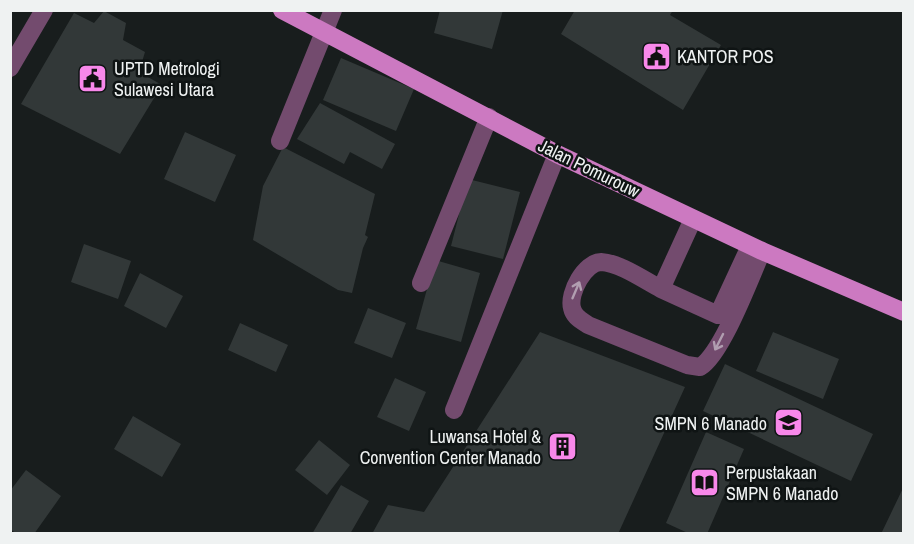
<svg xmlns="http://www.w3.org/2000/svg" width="914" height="544" viewBox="0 0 914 544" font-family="'Archivo Narrow',sans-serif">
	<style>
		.building { fill: #323838 }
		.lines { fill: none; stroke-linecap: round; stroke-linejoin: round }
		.minor { stroke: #734b6e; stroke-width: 18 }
		.major { stroke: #cc79c1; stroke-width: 18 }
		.oneway { stroke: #b19eb0 }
		.labels { text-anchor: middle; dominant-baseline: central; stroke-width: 5; stroke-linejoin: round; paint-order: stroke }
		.poi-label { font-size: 18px; fill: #eff2f2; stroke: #0f1414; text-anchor: start }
		.street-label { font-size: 18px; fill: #eff2f2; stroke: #0f1414 }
	</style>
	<rect width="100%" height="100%" fill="#181d1d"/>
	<path class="building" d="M440,10H503L492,49L434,33Z
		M575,10H673L670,15L721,45L683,110L561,34Z
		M104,11L126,23L123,40L145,52L139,72L162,85L120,154L21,104L74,13L94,23Z
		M341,58L414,89L396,131L323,100Z
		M320,103L395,144L382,169L350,152L344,164L297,139Z
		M185,132L236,155L215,202L164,179Z
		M283,147L375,194L365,235L368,237L363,248L352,293L338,290L253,240L263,186Z
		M468,179L520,192L503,259L451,246Z
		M84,244L131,261L118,299L71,282Z
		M435,260L480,273L461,342L416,329Z
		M140,273L183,296L166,328L124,306Z
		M368,308L406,323L392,358L354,343Z
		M240,323L288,345L276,372L228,350Z
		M540,332L685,387L618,534H372L388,505L424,512Z
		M773,332L839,359L823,399L756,371Z
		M725,364L873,434L851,481L703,411Z
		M395,378L426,392L409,431L377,417Z
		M133,416L181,444L162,477L114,449Z
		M706,432L744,449L707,534H690L666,523Z
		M319,440L350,465L327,495L295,470Z
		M26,470L61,496L34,534H17L10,529V491Z
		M341,485L369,501L350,534H312Z
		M904,486V534H881Z"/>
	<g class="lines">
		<path class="minor" d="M10,68L44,10
			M280,141L333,10
			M693,219L661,289C644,280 620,263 601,262C585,262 568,293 572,308C574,317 581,320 588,325L687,365L700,367C722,354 750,278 762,251
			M421,283L489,117
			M661,289L718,315L750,246
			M454,410L557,154"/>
		<path class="major" d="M282,10L557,154L762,251L904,312"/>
	</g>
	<defs><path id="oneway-shaft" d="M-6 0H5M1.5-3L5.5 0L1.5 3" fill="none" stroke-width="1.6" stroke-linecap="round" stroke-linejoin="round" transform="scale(1.5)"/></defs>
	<g class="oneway">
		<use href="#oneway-shaft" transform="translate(576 290) rotate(-67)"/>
		<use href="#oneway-shaft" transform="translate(719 342) rotate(117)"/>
	</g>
	<defs>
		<symbol id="civic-square" viewBox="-11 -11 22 22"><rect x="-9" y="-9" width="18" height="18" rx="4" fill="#f888ea" stroke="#0f1414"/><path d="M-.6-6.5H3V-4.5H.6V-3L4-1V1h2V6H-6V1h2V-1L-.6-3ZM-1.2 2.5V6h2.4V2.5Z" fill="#111"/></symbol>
		<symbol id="school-square" viewBox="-11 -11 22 22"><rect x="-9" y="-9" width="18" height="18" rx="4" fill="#f888ea" stroke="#0f1414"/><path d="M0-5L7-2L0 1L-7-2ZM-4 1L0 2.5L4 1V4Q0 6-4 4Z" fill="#111"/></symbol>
		<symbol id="building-square" viewBox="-11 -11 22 22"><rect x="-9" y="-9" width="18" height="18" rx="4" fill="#f888ea" stroke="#0f1414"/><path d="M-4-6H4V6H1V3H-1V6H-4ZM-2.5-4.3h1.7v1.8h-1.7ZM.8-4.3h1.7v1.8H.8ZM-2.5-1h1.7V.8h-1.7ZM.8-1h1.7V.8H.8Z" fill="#111"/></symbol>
		<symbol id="library-square" viewBox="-11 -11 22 22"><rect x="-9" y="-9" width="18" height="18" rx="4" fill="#f888ea" stroke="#0f1414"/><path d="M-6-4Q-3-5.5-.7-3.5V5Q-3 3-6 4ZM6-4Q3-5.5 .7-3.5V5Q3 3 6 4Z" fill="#111"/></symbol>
	</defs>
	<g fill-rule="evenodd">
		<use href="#civic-square" x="640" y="40" width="33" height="33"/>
		<use href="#civic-square" x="76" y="62" width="33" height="33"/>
		<use href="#school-square" x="772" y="406" width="33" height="33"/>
		<use href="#building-square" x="546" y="430" width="33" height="33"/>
		<use href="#library-square" x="688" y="466" width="33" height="33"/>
	</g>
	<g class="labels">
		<g class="poi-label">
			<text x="677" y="56">KANTOR POS</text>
			<text x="114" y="68">UPTD Metrologi<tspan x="114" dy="21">Sulawesi Utara</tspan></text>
			<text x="767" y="423" text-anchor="end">SMPN 6 Manado</text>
			<text x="541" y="436" text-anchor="end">Luwansa Hotel &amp;<tspan x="541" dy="21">Convention Center Manado</tspan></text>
			<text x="726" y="472">Perpustakaan<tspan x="726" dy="21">SMPN 6 Manado</tspan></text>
		</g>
		<g class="street-label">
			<text transform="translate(589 168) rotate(26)">Jalan Pomurouw</text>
		</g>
	</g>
	<rect width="914" height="544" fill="none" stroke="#eff2f2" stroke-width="24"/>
</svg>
